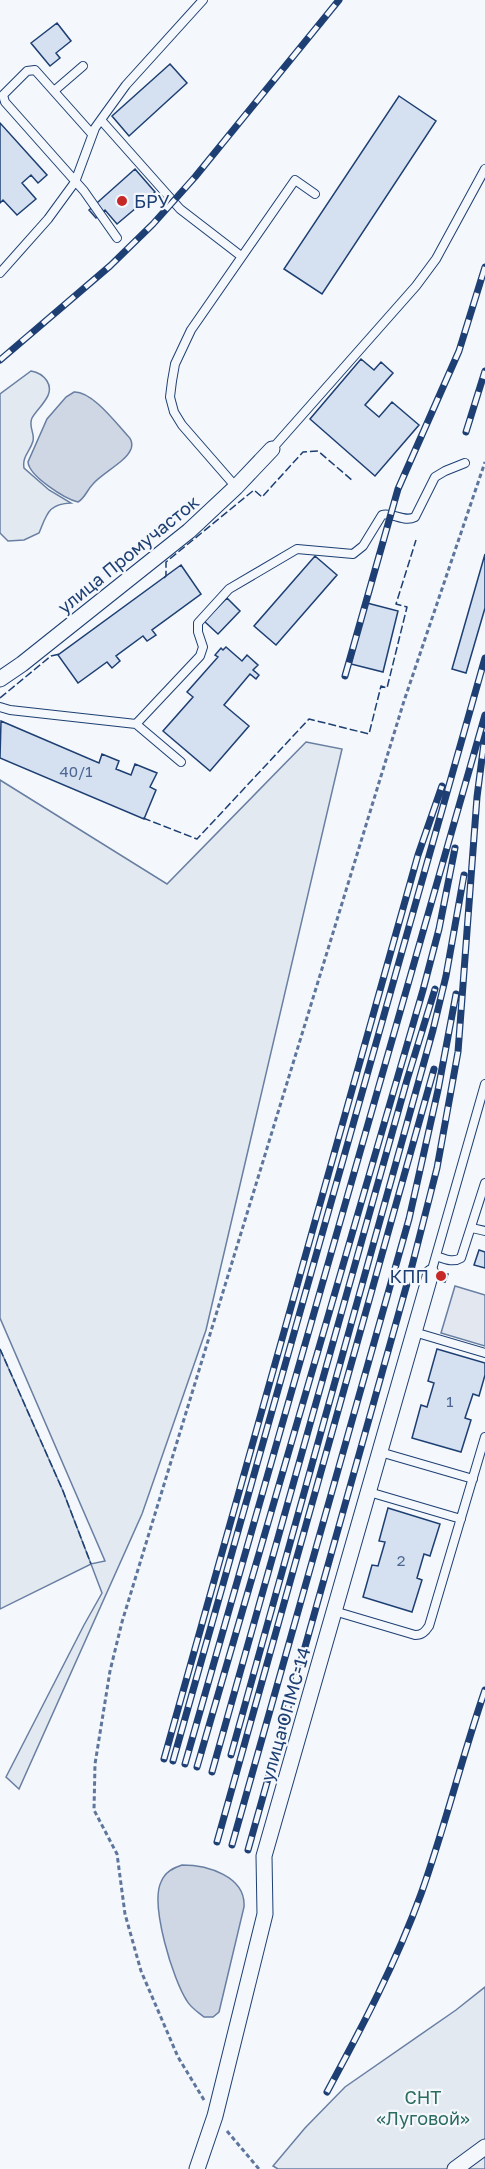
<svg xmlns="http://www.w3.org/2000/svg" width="485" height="2169" viewBox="0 0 485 2169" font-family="'Golos Text',sans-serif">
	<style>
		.green { fill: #e3e9f0; stroke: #687fa3; stroke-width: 1.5 }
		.parking { fill: #e3e8f0; stroke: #687fa3; stroke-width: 1.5 }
		.water { fill: #cfd7e4; stroke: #687fa3; stroke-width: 1.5 }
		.building { fill: #d5e0f0; stroke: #1d3f73; stroke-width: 1.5 }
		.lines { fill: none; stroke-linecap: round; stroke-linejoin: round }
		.service-casing { stroke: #1d3f73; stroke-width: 10 }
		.minor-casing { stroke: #1d3f73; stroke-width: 17 }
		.path { stroke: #5e769c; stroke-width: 3; stroke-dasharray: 4.5 3; stroke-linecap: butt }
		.service { stroke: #f4f7fb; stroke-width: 8 }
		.minor { stroke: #f4f7fb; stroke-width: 15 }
		.rail-casing { stroke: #1d3f73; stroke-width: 7 }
		.rail { stroke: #f4f7fb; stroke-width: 4.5; stroke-dasharray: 14; stroke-linecap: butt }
		.fence { stroke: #1d3f73; stroke-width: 1.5; stroke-dasharray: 8 3; stroke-linecap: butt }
		.poi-dot { fill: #c62828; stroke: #f4f7fb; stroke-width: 2 }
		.labels { text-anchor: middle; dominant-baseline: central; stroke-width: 4.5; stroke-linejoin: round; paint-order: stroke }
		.number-label { font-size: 15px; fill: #4b6792 }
		.poi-label { font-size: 18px; fill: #1d3f73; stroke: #f4f7fb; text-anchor: start }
		.street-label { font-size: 18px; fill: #1d3f73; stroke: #f4f7fb }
		.park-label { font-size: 18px; fill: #2c6c60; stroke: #f4f7fb }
	</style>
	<rect width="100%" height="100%" fill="#f4f7fb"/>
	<path class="green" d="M31,371C38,372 43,375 47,381C56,395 38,407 32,418C28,426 35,433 33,441C30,452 22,456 24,468L49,490L71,503C48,504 47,514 39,533L24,540L8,541L0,533V394Z
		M306,742L342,749L206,1330L142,1514L19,1789L6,1777L84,1625L102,1593L91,1564L0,1609V1349L63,1491L91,1564L105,1561L0,1318V780L167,884Z
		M485,1987V2169H278L273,2166L305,2128L345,2087L456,2010Z"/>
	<path class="parking" d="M455,1286L485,1295V1346L441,1333Z"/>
	<path class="water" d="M74,392C92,391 116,423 128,436C131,439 133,443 131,449C126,462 102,473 93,484C87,490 85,498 78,502C65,499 29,476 28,462L47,419L66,397Z
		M182,1865C207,1865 246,1876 244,1907L219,2012L213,2017H204C198,2012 191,2008 187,2001C173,1980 150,1905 161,1882C165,1872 173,1868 182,1865Z"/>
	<path class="building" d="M57,23L71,41L56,53L60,58L50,66L31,43Z
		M170,64L187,83L129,136L112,116Z
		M399,96L436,121L322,294L284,269Z
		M0,123L47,175L38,183L31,175L22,183L36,199L17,215L3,200L0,203Z
		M135,169L155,192L117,224L105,210L96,218L89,210Z
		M361,359L374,370L381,362L393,373L365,405L379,417L392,402L419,425L375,476L310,419Z
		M485,554V608L466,673L452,669Z
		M315,556L337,575L276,645L254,626Z
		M181,565L201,594L152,630L156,635L147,641L143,636L116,656L120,661L112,668L107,662L78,683L58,655Z
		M227,598L240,611L218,634L204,621Z
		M367,603L398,611L383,672L351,664Z
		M226,647L242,661L247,655L258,665L253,670L259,675L256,679L250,674L224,705L249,726L210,771L163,731L193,697L187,692L218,657L215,655L221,648L223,650Z
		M1,721L99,763L102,754L119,761L116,769L131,775L135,764L157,773L150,787L156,790L144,819L0,758Z
		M479,1250L485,1252V1268L474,1265Z
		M437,1271L448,1274L445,1282L434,1279Z
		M437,1349L485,1363V1375L479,1396L473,1394L465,1418L471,1420L461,1452L412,1438L421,1405L427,1407L434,1383L428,1381Z
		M388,1508L440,1524L430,1556L424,1554L417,1578L422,1580L412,1612L363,1597L372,1565L378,1566L385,1542L379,1541Z"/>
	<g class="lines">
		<defs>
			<path id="service" d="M54,91L83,66
				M101,120L180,209L241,256
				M92,134L35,70L27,71L3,95L5,102L84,191L117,238
				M0,273L48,219L75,182L95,128L105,114L126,85L203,0
				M272,449L416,286L436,259L485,169
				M236,487L182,425L174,412L170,397L172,381L175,364L191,330L295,180L315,194
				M0,707L10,710L136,724L200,656L203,647L198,632V623L229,589L297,549L353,554L363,546L382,515C393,512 404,523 415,517L435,477L445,471L465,463
				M136,724L181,762
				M472,1228L485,1231
				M436,1256C445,1259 453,1263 461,1258L485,1183
				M431,1273L485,1084
				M414,1332L485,1353
				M380,1452L473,1479
				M369,1492L461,1519
				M334,1611L415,1635C422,1635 425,1632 429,1626L485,1437"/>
			<path id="minor" d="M0,679L22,664L189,531L236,487L272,449
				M197,2169L215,2116L265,1914L264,1856L431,1273
				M455,2169L485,2147"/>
		</defs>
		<use href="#service" class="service-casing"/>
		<use href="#minor" class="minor-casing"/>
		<path class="path" d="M204,2100L178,2057L141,1971L125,1914L117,1854L94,1810L95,1764L110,1671L122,1622L147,1540L404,701L485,462
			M227,2131L259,2169"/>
		<use href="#service" class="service"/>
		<use href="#minor" class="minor"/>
		<defs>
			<path id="rail" d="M0,360L110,266L153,224L195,177L339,0
				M466,432L485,371
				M345,676L398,489L459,351L485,267
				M231,1755L433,1030L446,976L464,875
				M164,1759L418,855L442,786
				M173,1761L485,658
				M185,1764L485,715
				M197,1767L423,990L439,929L455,848
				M212,1772L407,1080L435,989
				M217,1842L434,1069
				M232,1845L409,1219L438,1090L456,994
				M248,1850L412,1266L437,1168L458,1052L477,797L485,735
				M327,2092C362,2027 396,1963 421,1894C445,1827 462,1757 485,1690"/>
		</defs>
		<use href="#rail" class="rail-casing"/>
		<use href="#rail" class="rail"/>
		<path class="fence" d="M164,578L166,576V562L254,490L262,497L303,452L318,451L353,481
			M0,698L51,656L60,654
			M143,818L197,839L309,719L369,734L381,686L387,688L407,607L396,604L416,540
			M0,1349L63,1491L91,1564"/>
	</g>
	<g class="poi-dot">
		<circle cx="122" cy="201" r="6"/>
		<circle cx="441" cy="1276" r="6"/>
	</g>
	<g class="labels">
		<g class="number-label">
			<text x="76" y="771">40/1</text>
			<text x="450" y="1401">1</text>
			<text x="401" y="1560">2</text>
		</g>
		<g class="poi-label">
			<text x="134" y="201">БРУ</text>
			<text x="429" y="1276" text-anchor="end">КПП</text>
		</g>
		<g class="street-label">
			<text transform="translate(128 554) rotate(-39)">улица Промучасток</text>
			<text transform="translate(285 1714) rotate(-74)">улица ОПМС-14</text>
		</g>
		<g class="park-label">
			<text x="423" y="2097">СНТ<tspan x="423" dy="21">«Луговой»</tspan></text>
		</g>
	</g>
</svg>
